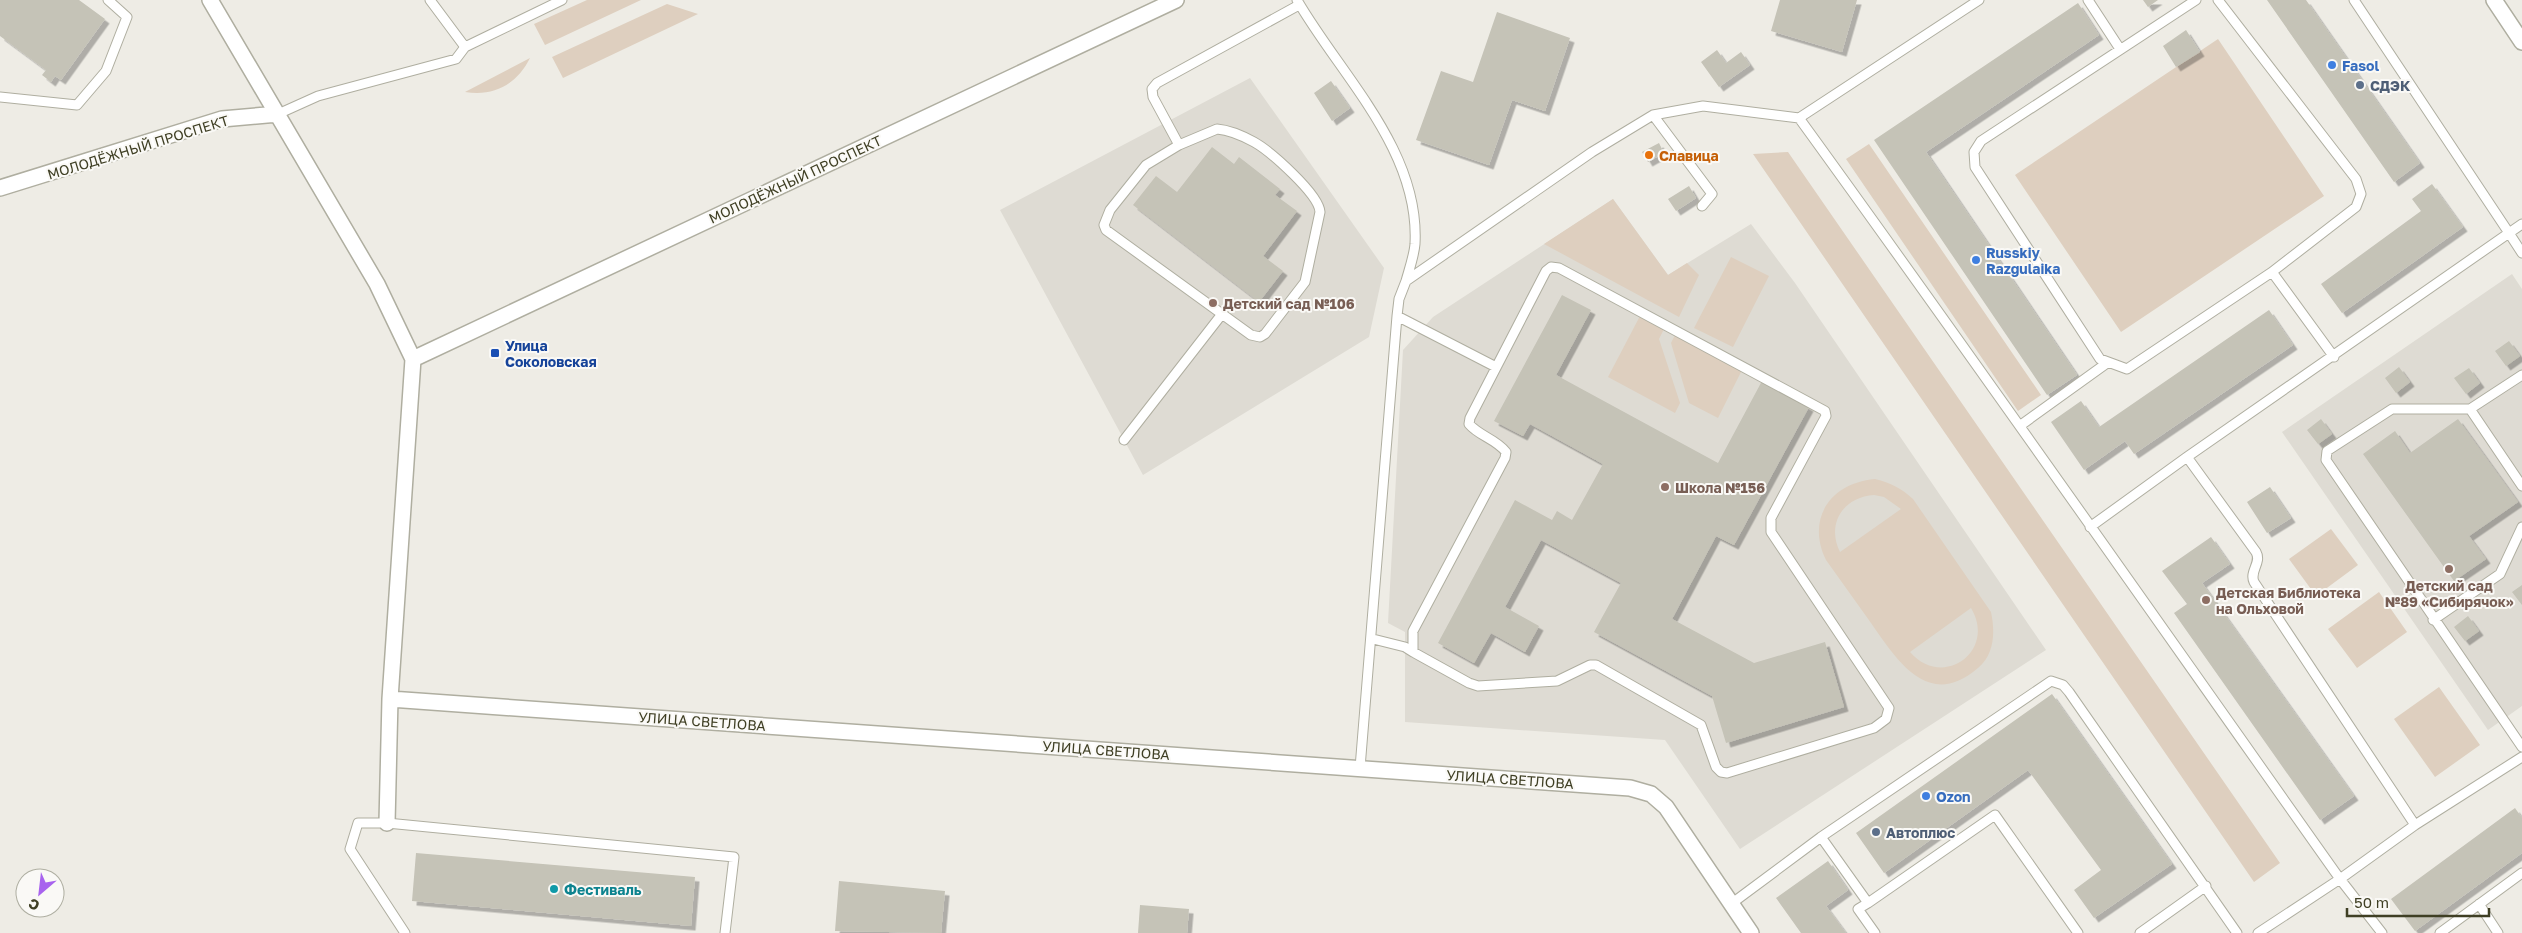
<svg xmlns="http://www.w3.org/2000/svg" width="2522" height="933" viewBox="0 0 2522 933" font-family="'Golos Text',sans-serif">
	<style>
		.built { fill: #dedbd3 }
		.green { fill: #decfbf; fill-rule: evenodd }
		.building { fill: #c5c3b7; filter: url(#shadow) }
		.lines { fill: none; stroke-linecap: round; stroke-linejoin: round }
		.service-casing { stroke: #afaea0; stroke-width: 11 }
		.minor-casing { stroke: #afaea0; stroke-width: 18 }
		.service { stroke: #fff; stroke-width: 9 }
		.minor { stroke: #fff; stroke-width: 15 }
		.shop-dot { fill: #3f7fe0; stroke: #faf9f6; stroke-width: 2 }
		.service-dot { fill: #5c6f8a; stroke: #faf9f6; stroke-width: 2 }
		.food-dot { fill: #e8710a; stroke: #faf9f6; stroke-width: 2 }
		.education-dot { fill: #8d6e63; stroke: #faf9f6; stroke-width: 2 }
		.transit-dot { fill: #1a4fb4; stroke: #faf9f6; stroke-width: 2 }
		.culture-dot { fill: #0f9aa8; stroke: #faf9f6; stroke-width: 2 }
		.labels { text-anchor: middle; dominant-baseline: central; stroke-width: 4; stroke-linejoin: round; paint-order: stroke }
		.shop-label { font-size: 14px; font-weight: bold; fill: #366cbe; stroke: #faf9f6; text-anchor: start }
		.service-label { font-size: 14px; font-weight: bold; fill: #4e5e75; stroke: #faf9f6; text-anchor: start }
		.street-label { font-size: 14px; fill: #3f3f24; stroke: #faf9f6 }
		.food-label { font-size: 14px; font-weight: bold; fill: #c56008; stroke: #faf9f6; text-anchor: start }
		.education-label { font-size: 14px; font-weight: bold; fill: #785e54; stroke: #faf9f6; text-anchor: start }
		.transit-label { font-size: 14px; font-weight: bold; fill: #164399; stroke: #faf9f6; text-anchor: start }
		.culture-label { font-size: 14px; font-weight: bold; fill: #0d838f; stroke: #faf9f6; text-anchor: start }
	</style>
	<defs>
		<filter id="shadow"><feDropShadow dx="4.5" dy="4.5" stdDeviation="0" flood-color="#0004"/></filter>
	</defs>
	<rect width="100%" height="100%" fill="#eeece5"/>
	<path class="built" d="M1250,78L1384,268L1369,337L1143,475L1000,210Z
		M1613,199L1668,275L1751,224L1795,283L2046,650L1740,849L1665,740L1405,722V632L1388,623L1403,350L1433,317Z
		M2512,274L2522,289V706L2488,730L2282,432Z"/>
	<path class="green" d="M587,0H641L545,45L534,24Z
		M667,4L698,14L563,78L552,57Z
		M2218,39L2324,196L2121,332L2015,175Z
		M530,58C517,84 494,97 465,92Z
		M1869,144L2041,395L2018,411L1846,159Z
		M1788,152L2280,863L2254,882L1753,154Z
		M1613,199L1668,275L1687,263L1699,275L1679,317L1544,244Z
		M1731,257L1769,276L1733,347L1694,328Z
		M1640,316L1664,329L1659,339L1680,403L1675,413L1608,377Z
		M1675,335L1742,370L1718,418L1689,403L1671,343Z
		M1875,479C1891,483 1901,488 1913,499L1991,612C1995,631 1995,654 1978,668C1928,711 1897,660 1871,623C1856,602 1841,581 1826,560C1806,519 1830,483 1875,479ZM1874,495L1884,497L1901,509L1840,552C1826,524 1843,497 1874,495ZM1971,608C1997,651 1943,690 1910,652Z
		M2331,529L2358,565L2316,596L2289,559Z
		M2379,592L2407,632L2357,668L2328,629Z
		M2439,687L2480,745L2435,777L2394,719Z"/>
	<path class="building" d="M0,0H79L105,19L61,80L55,76L51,82L42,75L46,70L0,36Z
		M1780,0H1857L1842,52L1771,31Z
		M2143,0H2158L2148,7Z
		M2267,0H2306L2420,163L2394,182Z
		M2078,3L2099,35L1926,152L2077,375L2047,395L1874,140Z
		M1497,12L1570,38L1545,111L1512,100L1489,165L1416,140L1441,71L1473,82Z
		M2186,30L2200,52L2176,67L2163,46Z
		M1717,50L1726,63L1741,52L1750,65L1719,87L1701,62Z
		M1331,81L1350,108L1332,121L1314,93Z
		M1659,143L1664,153L1648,162L1642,152Z
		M1212,147L1234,164L1239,157L1280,189L1275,195L1297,211L1263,256L1283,271L1259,302L1133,205L1156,176L1177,192Z
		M2432,184L2463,227L2342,313L2321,284L2421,211L2412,199Z
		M1689,186L1696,198L1676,211L1668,199Z
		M1562,295L1591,310L1556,375L1718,463L1762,381L1809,407L1734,545L1716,536L1672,619L1754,663L1825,642L1844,707L1726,743L1712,696L1594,632L1621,583L1541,540L1505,607L1539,626L1525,652L1491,633L1474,663L1438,643L1515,500L1552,520L1557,511L1572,520L1603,464L1530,424L1523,436L1494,421Z
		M2269,310L2293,345L2134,454L2125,441L2084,470L2051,422L2081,401L2099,427Z
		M2509,341L2520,356L2506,366L2495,351Z
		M2399,367L2410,382L2396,393L2385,378Z
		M2469,368L2480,383L2466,394L2454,378Z
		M2321,419L2332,434L2318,444L2307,430Z
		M2458,419L2518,502L2469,536L2486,559L2454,581L2363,454L2395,431L2410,453Z
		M2270,487L2291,518L2267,533L2247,502Z
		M2211,537L2230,564L2202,583L2354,796L2320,820L2174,613L2187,604L2162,571Z
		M2522,585V605L2512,592Z
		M2468,616L2479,631L2465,641L2454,627Z
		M2052,694L2172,864L2094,918L2074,890L2101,870L2028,770L1884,873L1856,833Z
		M2515,808L2522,818V853L2415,931L2391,899Z
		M416,853L695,877L691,926L412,901Z
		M1828,861L1848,890L1826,906L1846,933H1801L1776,898Z
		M839,881L945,891L941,933L835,931Z
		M1140,905L1189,909L1187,933H1138Z"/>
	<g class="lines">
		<defs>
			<path id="service" d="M430,0L465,47
				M1297,0C1341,76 1420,150 1415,244C1414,256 1409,270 1406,281
				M1979,0L1799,118C1982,370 2160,625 2340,879L2415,825L2522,757
				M2088,0L2120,49
				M2196,0L1981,141L1974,152L1975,167L2100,359L2127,369L2272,272
				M2218,0L2356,179L2361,194L2356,207L2272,272L2334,357
				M0,97L77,105L106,71L127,17L108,0
				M278,114L318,96L456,59L465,47L562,0
				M1653,115L1712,194L1702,206
				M1179,145L1217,129C1229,130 1243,136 1254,142C1270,151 1319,194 1320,212L1305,282L1265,334L1260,337L1251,335L1106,230L1104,225L1110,210L1146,165L1179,145L1153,97L1152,89L1157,83L1299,5
				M2522,224L2509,233L2522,253
				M1397,316L1496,367
				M2522,375L2470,409H2392L2327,451L2326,460L2522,747
				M2470,409L2522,486
				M2021,425L2107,363
				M1124,440L1222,314
				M2187,457L2256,552C2262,563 2249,571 2254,582L2415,825
				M2090,527L2187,457L2509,233L2354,0
				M2433,620L2500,574L2522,527
				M1373,639L1405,647L1413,652L1469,683L1478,686L1557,681L1590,665H1596L1701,725L1716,767L1721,772L1727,773L1874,728L1886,719L1889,708L1771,532V518L1826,416L1825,411L1559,268L1551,267L1546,271L1470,418L1469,424C1479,436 1496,439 1506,452L1505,458L1413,631V652
				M1360,768L1397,316L1399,299L1406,281L1592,152L1653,115L1703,106L1799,118
				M1821,837L1868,903L1995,815L2078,933
				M1868,903L1858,909L1875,933
				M1731,904L1821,837L2051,681L2063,685L2069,692L2237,933
				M2479,904L2498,933
				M405,933L350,849L358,823H387L734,857L725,933
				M2140,933L2206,886
				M2258,933L2340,879L2382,933
				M2440,933L2522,873"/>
			<path id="minor" d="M210,0L377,284L413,359L390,699L387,823
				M2494,0L2522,42
				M0,188L222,119L278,114
				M413,359L1176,0
				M390,699L1630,788L1651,794L1666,807L1751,933"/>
		</defs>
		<use href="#service" class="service-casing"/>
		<use href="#minor" class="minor-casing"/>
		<use href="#service" class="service"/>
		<use href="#minor" class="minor"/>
	</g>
	<g class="shop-dot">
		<circle cx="2332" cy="65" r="5"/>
		<circle cx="1976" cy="260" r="5"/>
		<circle cx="1926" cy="796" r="5"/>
	</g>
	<g class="service-dot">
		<circle cx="2360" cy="85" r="5"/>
		<circle cx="1876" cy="832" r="5"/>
	</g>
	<circle class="food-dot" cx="1649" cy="155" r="5"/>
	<g class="education-dot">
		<circle cx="1213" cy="303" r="5"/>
		<circle cx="1665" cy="487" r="5"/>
		<circle cx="2449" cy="569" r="5"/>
		<circle cx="2206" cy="600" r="5"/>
	</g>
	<rect class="transit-dot" x="490" y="348" width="10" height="10" rx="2.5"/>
	<circle class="culture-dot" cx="554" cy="889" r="5"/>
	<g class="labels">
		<g class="shop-label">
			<text x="2342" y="65">Fasol</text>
			<text x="1986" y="252">Russkiy<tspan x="1986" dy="16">Razgulaika</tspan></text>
			<text x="1936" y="796">Ozon</text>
		</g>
		<g class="service-label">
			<text x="2370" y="85">СДЭК</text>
			<text x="1886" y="832">Автоплюс</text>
		</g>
		<g class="street-label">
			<text transform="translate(138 147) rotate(-17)">МОЛОДЁЖНЫЙ ПРОСПЕКТ</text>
			<text transform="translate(795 179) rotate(-25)">МОЛОДЁЖНЫЙ ПРОСПЕКТ</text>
			<text transform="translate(702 721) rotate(4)">УЛИЦА СВЕТЛОВА</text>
			<text transform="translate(1106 750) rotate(4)">УЛИЦА СВЕТЛОВА</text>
			<text transform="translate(1510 779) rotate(4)">УЛИЦА СВЕТЛОВА</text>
		</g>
		<g class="food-label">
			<text x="1659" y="155">Славица</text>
		</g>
		<g class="education-label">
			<text x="1223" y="303">Детский сад №106</text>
			<text x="1675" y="487">Школа №156</text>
			<text x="2449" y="585" text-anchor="middle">Детский сад<tspan x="2449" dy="16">№89 «Сибирячок»</tspan></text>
			<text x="2216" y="592">Детская Библиотека<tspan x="2216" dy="16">на Ольховой</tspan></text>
		</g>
		<g class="transit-label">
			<text x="505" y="345">Улица<tspan x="505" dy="16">Соколовская</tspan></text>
		</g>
		<g class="culture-label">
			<text x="564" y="889">Фестиваль</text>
		</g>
	</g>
	<g transform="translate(40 893) rotate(208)"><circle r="24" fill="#faf9f6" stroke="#afafa2"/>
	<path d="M0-4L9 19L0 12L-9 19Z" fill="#a863ee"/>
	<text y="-8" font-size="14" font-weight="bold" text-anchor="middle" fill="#3f3f24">С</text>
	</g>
	<path d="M2347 908v8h142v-8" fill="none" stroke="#3f3f24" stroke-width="2.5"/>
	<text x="2354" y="908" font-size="15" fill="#3f3f24" stroke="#faf9f6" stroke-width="4" paint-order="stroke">50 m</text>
</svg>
